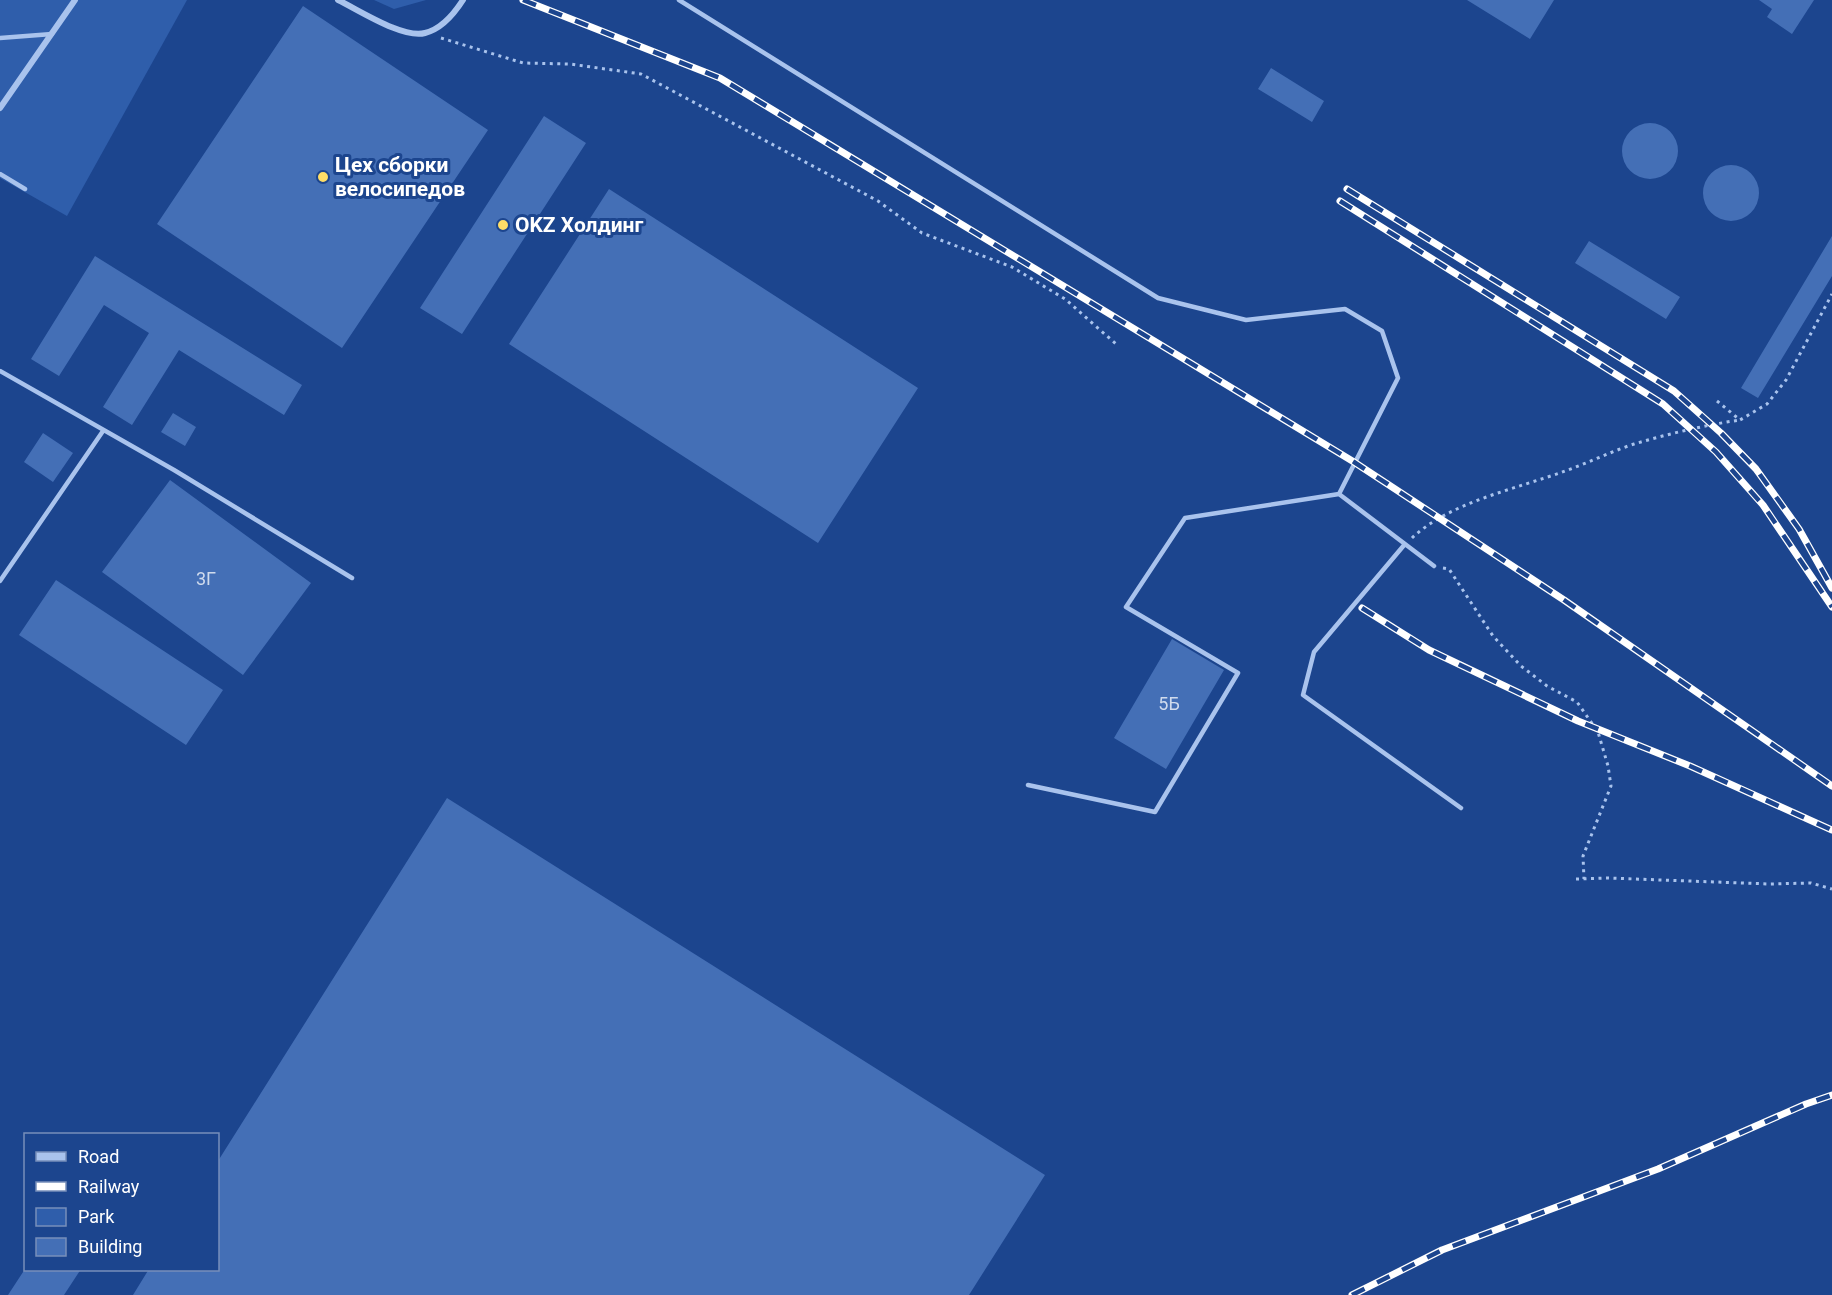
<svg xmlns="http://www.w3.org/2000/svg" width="1832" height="1295" viewBox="0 0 1832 1295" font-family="Roboto,sans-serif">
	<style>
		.green { fill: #2f5eab }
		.building { fill: #446fb6 }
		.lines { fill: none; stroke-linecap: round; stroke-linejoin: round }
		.path { stroke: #a9c3ed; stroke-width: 3; stroke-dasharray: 3 4.5; stroke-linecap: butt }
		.service { stroke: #a9c3ed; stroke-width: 4.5 }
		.minor { stroke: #a9c3ed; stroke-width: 6 }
		.rail-casing { stroke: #fff; stroke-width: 7 }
		.rail { stroke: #1c458e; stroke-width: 4.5; stroke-dasharray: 14; stroke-linecap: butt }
		.poi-dot { fill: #fedd67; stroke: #1c458e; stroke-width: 2 }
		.labels { text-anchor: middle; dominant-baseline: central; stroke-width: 6; stroke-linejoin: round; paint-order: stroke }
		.number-label { font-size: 18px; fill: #d0dbed }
		.poi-label { font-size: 21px; font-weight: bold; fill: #fff; stroke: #1c458e; text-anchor: start }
	</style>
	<rect width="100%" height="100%" fill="#1c458e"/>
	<path class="green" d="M0,0H187L67,216L0,178Z
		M374,0H426L394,9Z"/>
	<path class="building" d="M1467,0H1554L1530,39Z
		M1759,0H1814L1792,34L1767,17L1772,9Z
		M303,6L488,130L342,348L157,224Z
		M1271,68L1324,101L1312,122L1258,89Z
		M544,116L586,143L462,334L420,308Z
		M1622 151a28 28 0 1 1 56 0a28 28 0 1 1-56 0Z
		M1703 193a28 28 0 1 1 56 0a28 28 0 1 1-56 0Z
		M609,189L918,388L818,543L509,344Z
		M1832,236V276L1758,398L1741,388Z
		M1589,241L1680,297L1666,319L1575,263Z
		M95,256L302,385L284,415L179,350L132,425L103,407L149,333L104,305L59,376L31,359Z
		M173,413L196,427L185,446L161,432Z
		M43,433L73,453L53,482L24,462Z
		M170,480L311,583L243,675L102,572Z
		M56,580L223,690L186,745L19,635Z
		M1172,639L1224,670L1166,769L1114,738Z
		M447,798L1045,1175L969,1295H133L149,1269H218V1161Z
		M25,1269H81L64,1295H8Z"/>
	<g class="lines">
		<path class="path" d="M441,38L523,63L570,64L641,74L878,201L922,233L1012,267L1065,299L1116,344
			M1717,401L1740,420L1767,404L1786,380L1832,294
			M1412,538C1450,502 1516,489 1565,471C1588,463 1610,452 1634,444C1668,434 1705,425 1740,420
			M1443,568L1449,569L1493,636L1521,666L1547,686L1577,702L1598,732L1608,766L1611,786L1583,856L1584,879
			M1576,879L1608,878L1769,884L1811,883L1832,889"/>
		<path class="service" d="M679,0L1158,298L1246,320L1345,309L1382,331L1398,378L1339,494L1434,566
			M0,38L52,34
			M0,174L25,189
			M0,371L174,470L352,578
			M1405,544L1314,652L1303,695L1461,808
			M0,581L103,431
			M1028,785L1155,812L1238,673L1126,607L1185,518L1339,494"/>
		<path class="minor" d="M338,0C359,10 403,39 425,33C442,29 454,14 463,0
			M0,108L75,0"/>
		<defs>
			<path id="rail" d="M523,0L720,78L1354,462L1564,600L1832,786
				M1347,189L1674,391L1721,433L1756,469L1799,529L1832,588
				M1340,201L1663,404L1716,452L1763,505L1832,607
				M1362,608L1429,650L1578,721L1690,766L1832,830
				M1352,1295L1442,1250L1658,1169L1806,1104L1832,1095"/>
		</defs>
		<use href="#rail" class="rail-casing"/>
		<use href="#rail" class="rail"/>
	</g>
	<g class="poi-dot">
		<circle cx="323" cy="177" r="6"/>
		<circle cx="503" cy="225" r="6"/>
	</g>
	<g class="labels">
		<g class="number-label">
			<text x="206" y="578">3Г</text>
			<text x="1169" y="703">5Б</text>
		</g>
		<g class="poi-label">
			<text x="335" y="165">Цех сборки<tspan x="335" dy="24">велосипедов</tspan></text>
			<text x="515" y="225">OKZ Холдинг</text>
		</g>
	</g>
	<rect x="24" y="1133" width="195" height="138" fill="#1c458e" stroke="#778fbb" stroke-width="1.5"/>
	<rect x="36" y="1152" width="30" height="9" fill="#a9c3ed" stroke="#778fbb" stroke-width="1.5"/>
	<text x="78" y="1163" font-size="18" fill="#ffffff">Road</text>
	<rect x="36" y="1182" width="30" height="9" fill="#ffffff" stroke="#778fbb" stroke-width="1.5"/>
	<text x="78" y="1193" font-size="18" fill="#ffffff">Railway</text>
	<rect x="36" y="1208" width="30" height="18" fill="#2f5eab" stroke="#778fbb" stroke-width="1.5"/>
	<text x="78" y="1223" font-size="18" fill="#ffffff">Park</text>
	<rect x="36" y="1238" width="30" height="18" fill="#446fb6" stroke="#778fbb" stroke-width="1.5"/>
	<text x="78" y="1253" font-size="18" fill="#ffffff">Building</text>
</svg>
